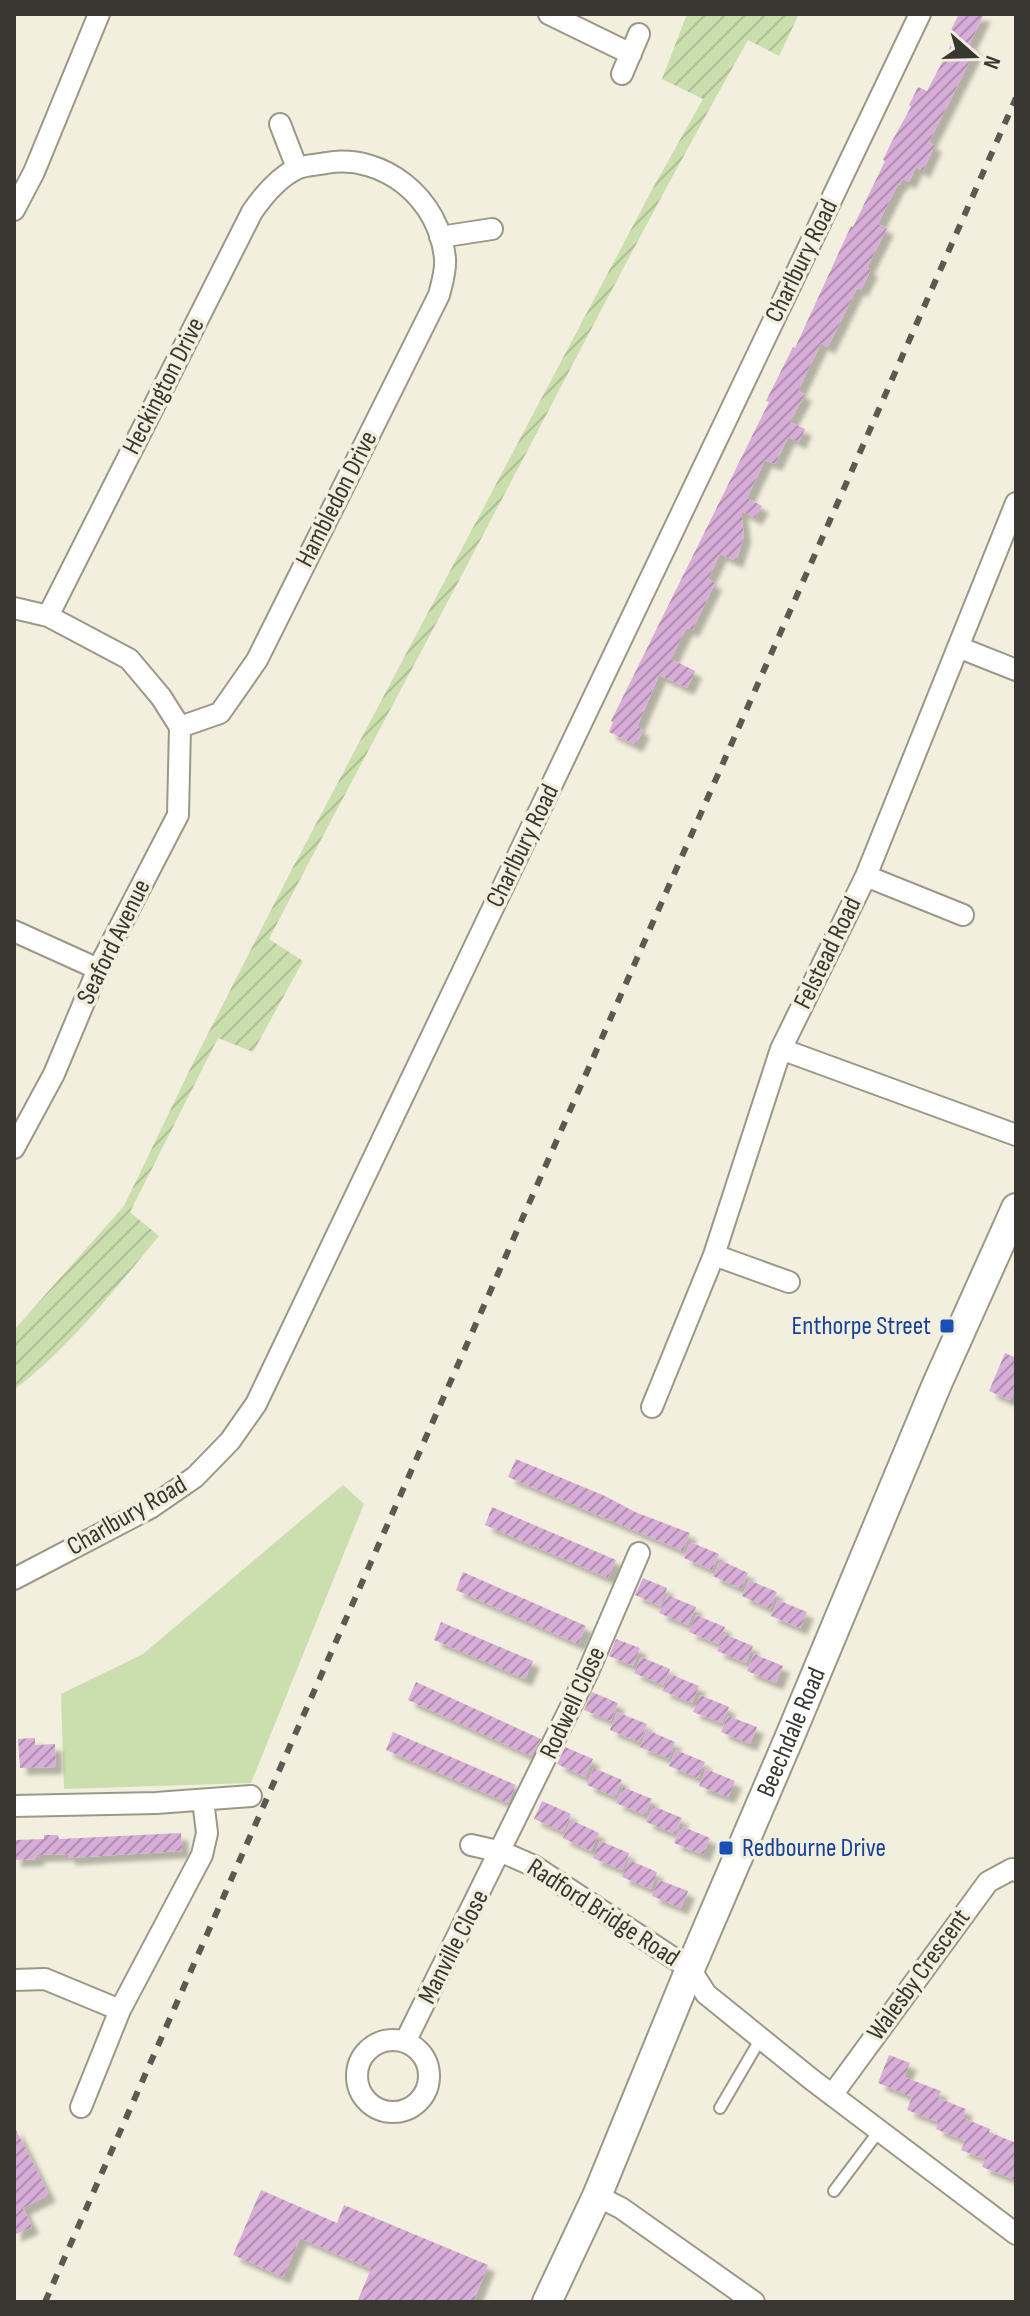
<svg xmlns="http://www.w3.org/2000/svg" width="1030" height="2316" viewBox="0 0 1030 2316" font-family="'Sofia Sans Condensed',sans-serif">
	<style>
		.park { fill: #cbdead }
		.garden { fill: url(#garden-furrows) }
		.building { fill: url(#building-hatch); filter: url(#shadow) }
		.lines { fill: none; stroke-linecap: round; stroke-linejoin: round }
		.lane-casing { stroke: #9c9888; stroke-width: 14 }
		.street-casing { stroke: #9c9888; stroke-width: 24 }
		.secondary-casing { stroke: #9c9888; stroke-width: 32 }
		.lane { stroke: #fff; stroke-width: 10 }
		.street { stroke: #fff; stroke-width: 20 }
		.secondary { stroke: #fff; stroke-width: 28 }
		.rail { stroke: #5b5951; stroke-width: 6; stroke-dasharray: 10 10; stroke-linecap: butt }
		.transit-dot { fill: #1a4fb4; stroke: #f3efde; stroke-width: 3 }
		.labels { text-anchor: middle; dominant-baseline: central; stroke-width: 7; stroke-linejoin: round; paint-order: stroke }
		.street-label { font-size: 26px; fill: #393731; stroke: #f3efde }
		.transit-label { font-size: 26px; fill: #164399; stroke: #f3efde; text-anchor: end }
	</style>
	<defs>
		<pattern id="garden-furrows" width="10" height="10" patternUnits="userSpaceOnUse" patternTransform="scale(2)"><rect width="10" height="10" fill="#cbdead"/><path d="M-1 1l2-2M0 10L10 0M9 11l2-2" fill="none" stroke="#afbf95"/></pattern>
		<pattern id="building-hatch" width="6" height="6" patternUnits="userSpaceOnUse" patternTransform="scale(2)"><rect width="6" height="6" fill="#d8aed8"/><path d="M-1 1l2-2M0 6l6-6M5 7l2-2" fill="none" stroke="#b08eb0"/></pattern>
		<filter id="shadow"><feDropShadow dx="7" dy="7" stdDeviation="2" flood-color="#0004"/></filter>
	</defs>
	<rect width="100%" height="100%" fill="#f3efde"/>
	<path class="park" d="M343,1485L364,1504L251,1783L64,1789L61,1694L143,1654Z"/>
	<path class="garden" d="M687,14H799L779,56L748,40C659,197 577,357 493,516C419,657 342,798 269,939L303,961L253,1052L218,1038L130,1212L159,1236C114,1290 70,1347 14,1390V1330L124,1206L193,1063L291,871L654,186L703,99L662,79Z"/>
	<path class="building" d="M959,14H984L969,45L976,49L929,142L935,145L923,171L916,167L909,182L902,179L900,185L898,184L878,224L887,228L867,268L871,270L861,290L857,288L828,347L821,343L798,391L805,394L790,422L805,429L799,442L788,437L775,464L765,460L747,498L762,506L755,518L741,511L744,536L736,561L720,554L708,579L715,583L692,630L686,628L671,659L695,671L687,688L659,675L637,727L643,730L636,745L609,732L613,722L611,721L769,402L766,401L793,347L795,348L851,226L853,227L885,161L883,160L891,143L911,107L909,105L918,87L927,91L957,34L951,30Z
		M1005,1353L1016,1358V1386L1010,1400L989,1391Z
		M516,1459L605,1496L635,1512L690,1533L683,1551L508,1477Z
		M492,1507L616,1560L608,1578L485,1525Z
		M690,1542L719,1554L712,1570L684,1558Z
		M720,1560L748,1573L741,1589L713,1576Z
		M463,1572L586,1626L578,1644L456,1590Z
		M643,1578L667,1588L660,1606L635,1595Z
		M749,1580L777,1592L770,1609L742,1596Z
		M667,1595L696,1607L688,1625L659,1613Z
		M778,1600L807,1612L800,1628L771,1616Z
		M696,1615L725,1627L718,1644L689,1632Z
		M441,1622L533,1661L525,1679L434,1640Z
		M724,1634L753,1646L746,1663L717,1651Z
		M616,1639L640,1648L633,1666L609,1656Z
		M754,1654L783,1666L776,1683L747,1671Z
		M641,1657L670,1669L663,1685L634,1673Z
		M670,1674L699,1686L692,1703L663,1691Z
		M416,1682L541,1739L533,1753L531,1756L408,1700Z
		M592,1692L618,1703L611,1721L584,1710Z
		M700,1695L729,1707L722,1723L693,1712Z
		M617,1712L647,1724L639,1742L610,1730Z
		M728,1716L757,1727L750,1744L721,1732Z
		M647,1730L675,1742L669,1759L640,1747Z
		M393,1732L516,1785L508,1803L386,1750Z
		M35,1738V1745L55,1744L56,1767L20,1768L18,1739Z
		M565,1747L593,1759L585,1777L557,1764Z
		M676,1750L705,1762L698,1778L669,1766Z
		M594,1768L622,1780L615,1797L587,1785Z
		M706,1769L735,1781L728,1797L699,1786Z
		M623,1787L652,1799L645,1815L616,1803Z
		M542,1801L571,1814L563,1832L534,1819Z
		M653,1806L682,1818L675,1834L646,1822Z
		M571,1820L599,1833L591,1851L563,1838Z
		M681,1826L710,1838L703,1855L674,1843Z
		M181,1833L182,1851L68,1858V1854L37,1855V1859L14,1860V1840L44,1839V1835H58L59,1839Z
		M600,1841L629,1853L622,1870L593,1858Z
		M629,1860L657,1872L651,1889L622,1877Z
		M659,1880L688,1891L681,1908L652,1896Z
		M889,2055L910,2063L904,2077L941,2091L938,2098L966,2109L963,2118L990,2129L989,2132L1016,2143V2180L982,2167L985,2159L961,2150L965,2141L936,2129L938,2122L907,2110L912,2097L878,2083Z
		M14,2126L49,2195L23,2208L32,2227L14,2235Z
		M261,2190L337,2223L344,2205L488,2265L473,2302H357L371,2269L300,2238L283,2277L233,2255Z"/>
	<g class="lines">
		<defs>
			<path id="lane" d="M720,2108L761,2038
				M834,2191L879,2131"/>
			<path id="street" d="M549,14L631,54
				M622,74L639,34
				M280,124L297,168
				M14,210L34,172L99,14
				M440,237L492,229
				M14,608L48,616L129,659L161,697L180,727
				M48,616L252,212C263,196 278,178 296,169C304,165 316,165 326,163C384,153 440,199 445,259C446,271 442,283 439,295L257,660L220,713L180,727
				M958,647L1016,670
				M866,876L963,915
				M14,931L98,969
				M781,1049L1016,1135
				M14,1148L54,1074L98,969L178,815L180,727
				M714,1255L789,1282
				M652,1407L714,1255L781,1049L866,876L1016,503
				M14,1579L150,1508L195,1477L230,1441L256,1404L920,14
				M14,1806L156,1803L251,1796
				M471,1845L502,1852L534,1866L690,1969L706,1994L811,2079L1016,2234
				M14,1980L45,1979L120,2010
				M357 2076a36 36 0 1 1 72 0a36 36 0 1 1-72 0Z
				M405,2042L588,1672L639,1553
				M832,2095L988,1882L1012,1869L1016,1871
				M81,2107L120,2010L202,1855L207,1833L203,1800
				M597,2196L621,2208L754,2302"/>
			<g id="secondary">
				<path id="s1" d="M547,2302L597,2196L690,1969L790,1736L937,1384L1016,1208"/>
			</g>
		</defs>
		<use href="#lane" class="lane-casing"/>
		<use href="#street" class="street-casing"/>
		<use href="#secondary" class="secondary-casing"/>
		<use href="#lane" class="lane"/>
		<use href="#street" class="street"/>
		<use href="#secondary" class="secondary"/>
		<path class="rail" d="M45,2302L1016,98"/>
	</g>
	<g class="transit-dot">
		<rect x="939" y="1318" width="16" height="16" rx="4"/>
		<rect x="718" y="1840" width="16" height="16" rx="4"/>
	</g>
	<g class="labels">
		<g class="street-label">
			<text transform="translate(802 261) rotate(-64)">Charlbury Road</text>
			<text transform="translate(164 386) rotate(-63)">Heckington Drive</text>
			<text transform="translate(337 499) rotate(-63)">Hambledon Drive</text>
			<text transform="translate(523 846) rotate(-64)">Charlbury Road</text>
			<text transform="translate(114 942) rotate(-64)">Seaford Avenue</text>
			<text transform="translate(828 953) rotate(-64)">Felstead Road</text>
			<text transform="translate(127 1516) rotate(-30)">Charlbury Road</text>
			<text transform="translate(573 1703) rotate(-65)">Rodwell Close</text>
			<text stroke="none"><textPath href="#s1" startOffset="620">Beechdale Road</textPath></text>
			<text transform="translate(603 1913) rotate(33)">Radford Bridge Road</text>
			<text transform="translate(454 1947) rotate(-63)">Manville Close</text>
			<text transform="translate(919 1975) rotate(-54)">Walesby Crescent</text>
		</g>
		<g class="transit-label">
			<text x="931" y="1326">Enthorpe Street</text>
			<text x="742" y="1848" text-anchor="start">Redbourne Drive</text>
		</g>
	</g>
	<rect width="1030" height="2316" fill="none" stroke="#393731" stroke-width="32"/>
	<g transform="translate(974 56) rotate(110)" stroke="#f3efde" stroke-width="6" paint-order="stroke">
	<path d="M0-6L14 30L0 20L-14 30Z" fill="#393731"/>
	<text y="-12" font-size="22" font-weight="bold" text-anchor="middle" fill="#393731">N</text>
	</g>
</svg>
